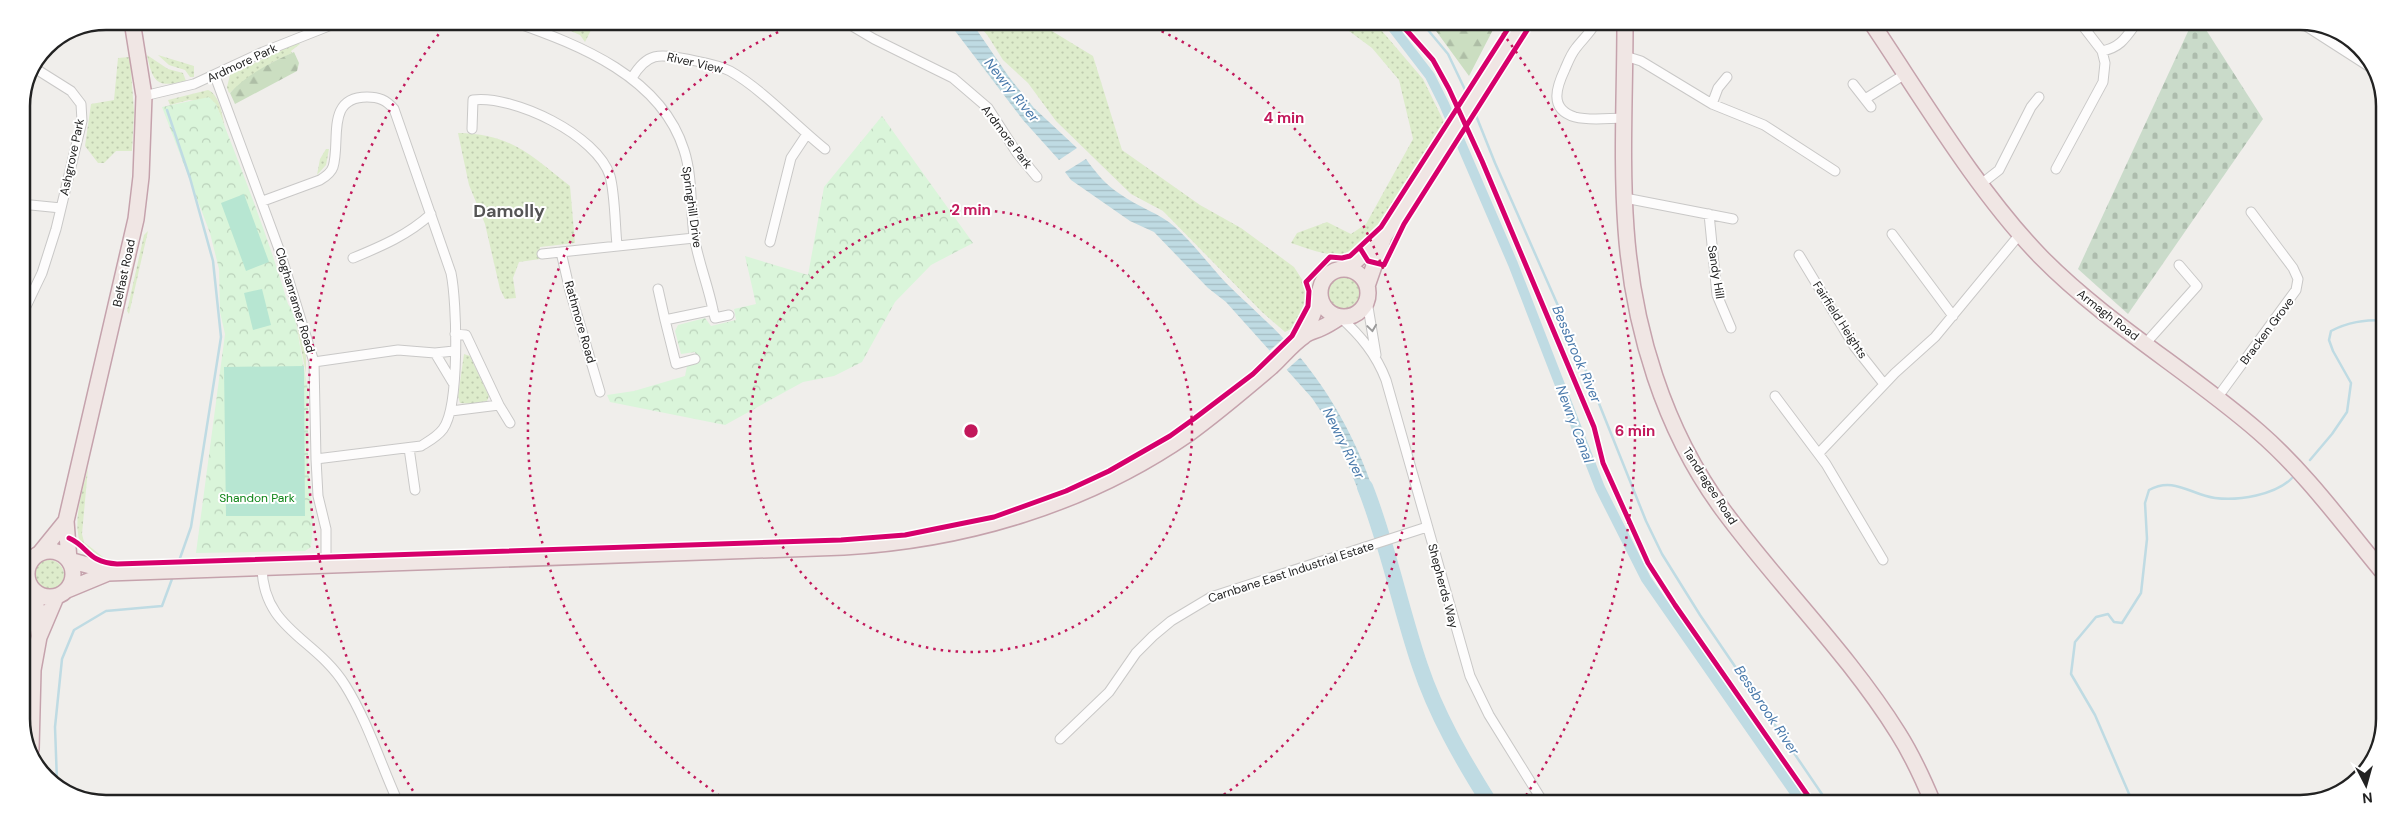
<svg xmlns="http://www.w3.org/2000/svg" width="2406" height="825" viewBox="0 0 2406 825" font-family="'DM Sans',sans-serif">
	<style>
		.grass { fill: url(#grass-dots) }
		.forest { fill: url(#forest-firs) }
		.cemetery { fill: url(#cemetery-stones) }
		.park { fill: url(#park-crowns) }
		.pitch { fill: #b7e6d2 }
		.water { fill: url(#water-rules) }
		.pier { fill: #f0eeeb }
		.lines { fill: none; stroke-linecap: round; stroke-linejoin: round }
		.stream { stroke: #bfdbe3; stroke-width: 2.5 }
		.canal { stroke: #bfdbe3; stroke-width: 10 }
		.river { stroke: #bfdbe3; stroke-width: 16 }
		.minor-casing { stroke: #c9c8c7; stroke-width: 11 }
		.trunk-casing { stroke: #c5a2ac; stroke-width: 18 }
		.minor { stroke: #fdfcfc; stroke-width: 9 }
		.trunk { stroke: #f0e6e4; stroke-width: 15 }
		.cycleway-casing { stroke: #fff; stroke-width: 8 }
		.cycleway { stroke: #d6006c; stroke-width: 5 }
		.oneway { stroke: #9a9a9a }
		.ring { fill: none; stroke: #c2185b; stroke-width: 2.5; stroke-dasharray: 2.5 5 }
		.labels { text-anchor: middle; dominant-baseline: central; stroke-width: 4; stroke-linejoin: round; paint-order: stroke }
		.street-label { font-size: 12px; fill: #222; stroke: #fff }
		.park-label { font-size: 12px; fill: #0c8416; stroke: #fff }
		.water-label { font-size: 14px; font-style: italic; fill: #4a7aab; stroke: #fff }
		.district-label { font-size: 18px; font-weight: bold; fill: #555; stroke: #fff }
		.rim { fill: none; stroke: #222; stroke-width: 2.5 }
		.centre { fill: #c2185b; stroke: #fff; stroke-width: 2.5 }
		.ring-label { font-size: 15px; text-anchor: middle; font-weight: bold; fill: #c2185b; stroke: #fff; stroke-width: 4; stroke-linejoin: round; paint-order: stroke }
	</style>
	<defs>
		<pattern id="grass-dots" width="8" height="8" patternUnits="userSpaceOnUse" patternTransform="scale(1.25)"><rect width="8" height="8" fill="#ddeccb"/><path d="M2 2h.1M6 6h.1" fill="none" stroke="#bdcaae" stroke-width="1.8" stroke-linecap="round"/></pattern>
		<pattern id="forest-firs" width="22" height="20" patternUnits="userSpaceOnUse" patternTransform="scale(1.25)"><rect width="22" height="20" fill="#cbdec1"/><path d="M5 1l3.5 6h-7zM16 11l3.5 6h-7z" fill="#aebea6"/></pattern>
		<pattern id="cemetery-stones" width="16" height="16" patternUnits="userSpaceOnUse" patternTransform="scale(1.25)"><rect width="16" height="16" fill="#cadbca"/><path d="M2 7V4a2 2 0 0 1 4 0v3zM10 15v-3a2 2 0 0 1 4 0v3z" fill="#adbcad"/></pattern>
		<pattern id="park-crowns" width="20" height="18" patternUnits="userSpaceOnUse" patternTransform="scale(1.25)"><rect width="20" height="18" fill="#daf5da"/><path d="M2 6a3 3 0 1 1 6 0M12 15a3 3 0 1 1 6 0" fill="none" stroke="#bbd2bb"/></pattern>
		<pattern id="water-rules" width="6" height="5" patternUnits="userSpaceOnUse" patternTransform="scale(1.25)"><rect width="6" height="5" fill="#bfdbe3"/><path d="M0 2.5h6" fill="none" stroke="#a4bcc2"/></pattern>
	</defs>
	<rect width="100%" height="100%" fill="#f0eeeb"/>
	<path class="grass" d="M550,22H595L585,42L580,35Z
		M977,23H1043L1042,25L1093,56L1122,150L1200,205L1241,228L1294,267L1303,281L1307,295L1298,321L1291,329L1285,332L1262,312L1163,211L1131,194L1056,121L1028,83L1003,60L988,36Z
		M1344,24H1376L1423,79L1444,122C1425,154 1378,242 1343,254C1332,258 1303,247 1291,243L1297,233L1327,222L1351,234L1366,224L1413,139L1399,80L1372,48L1349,31Z
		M298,42L300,44L291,51L292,53L271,63L229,93L227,87L230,75Z
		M147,55L168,69L183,73L186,81C157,88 153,83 147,55Z
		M158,55L194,66V77H190L185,70L169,65Z
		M130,57L134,112L132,151H116L104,163H98L85,146L91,104L114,100L118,58Z
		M208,90C220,95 222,115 225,127L216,104L189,100L170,105L168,100Z
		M458,133C512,134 530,155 570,186L575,243L540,247V259L519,262L513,278L516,298L505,299L500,289L485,224L469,185Z
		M326,149H329L326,165L317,175L320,159Z
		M148,231L129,314L127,311L144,235Z
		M1328 294a17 17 0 1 1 34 0a17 17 0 1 1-34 0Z
		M294,313L306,352V373Z
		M464,354L470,356L489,396L487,401L473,404L460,403L458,396Z
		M88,468L82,534L84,542L108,561C100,558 92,556 86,551C68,533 83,490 88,468Z
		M34 575a15 15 0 1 1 30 0a15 15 0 1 1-30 0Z"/>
	<path class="forest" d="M1431,24H1496L1469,76Z
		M294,52L299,63L297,71L235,104L230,93C246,75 272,62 294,52Z"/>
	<path class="cemetery" d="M2191,25H2203L2263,119L2128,314L2078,269Z"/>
	<path class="park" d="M209,97L216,104C242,171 268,236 288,304L294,313L308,390V462L313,524L311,547L305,551L196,553L225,334L220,312L219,269L210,233L162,107Z
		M882,116L973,243L931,265L895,302L862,362L834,376L803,382L725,425L610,402L607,395L634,391L685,376L687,366L698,363L695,352L681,354L675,331L678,325L705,318L711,326L736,320L734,309L756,304L745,256L808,275L824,187Z"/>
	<path class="pitch" d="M244,194L269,262L246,271L221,203Z
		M262,289L271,325L253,330L244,293Z
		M304,366L305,516H226L224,367Z"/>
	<path class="water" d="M949,23H972L1009,77L1034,108L1077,148L1059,160L1023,120Z
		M1086,159C1096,173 1106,185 1120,194C1138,207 1159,213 1175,227C1192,242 1210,266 1226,283C1245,302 1265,319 1283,338C1328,386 1359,442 1378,505L1367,512L1342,450L1328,422L1312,398L1226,302L1208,288L1154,232L1130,221L1071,180L1065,172Z"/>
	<path class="pier" d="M1285,337L1301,357L1284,372L1267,353Z"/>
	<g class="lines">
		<path class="stream" d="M1423,24L1448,54L1468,96
			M1473,108L1495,163L1578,351L1646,521L1662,554L1700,615L1828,803
			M167,110L190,178L213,261L221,337L191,527L179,561
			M2310,460L2332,434L2347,412L2351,383L2333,351L2329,340L2331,331C2348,322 2364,320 2383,320
			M57,782L55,727L62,659L74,630L106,611L162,606L172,579
			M2133,803L2095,715L2071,674L2075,642L2096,617L2108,614L2114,622L2122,623L2141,593L2147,539L2145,503L2149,490C2174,476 2191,495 2215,498C2238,501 2276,495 2292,478"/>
		<path class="canal" d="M1390,24L1430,76L1444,104L1513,264L1600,488L1646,579L1802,803"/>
		<path class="river" d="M1365,487C1388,545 1400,607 1420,666C1436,714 1462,759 1489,802"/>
		<defs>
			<path id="minor" d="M514,22C580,45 661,77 684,150C693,178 690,207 694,236C698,261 708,285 713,310L715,318L729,315
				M847,23L874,39L953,78L988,108L1017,153L1037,177
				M1595,24C1589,34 1582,40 1576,48C1571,54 1568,62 1565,69C1557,86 1548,109 1575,117C1590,121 1609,118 1625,118
				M2306,26L2373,69
				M2102,51C2119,48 2125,39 2135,25
				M1625,56L1641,61L1712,104L1764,125L1835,171
				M215,76L280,252L314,362L316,459L318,496L326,529V565
				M632,78C647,52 659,54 686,59C700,62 717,64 730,71C762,89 795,125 825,149
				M1853,84L1871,107
				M144,96L194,84L263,52L339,22
				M1865,99L1907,73
				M1712,104L1718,88L1727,77
				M472,129L473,100C514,95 597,135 610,176C615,194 615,226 617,245
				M2056,169L2103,82L2105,63L2102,51L2082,25
				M1981,184L1999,170L2031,107L2039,97
				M1625,198L1733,219
				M263,201L320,180C325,177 331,173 333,167C341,141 325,97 367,97C379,97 386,100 394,109L451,273C457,302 460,406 443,429C437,437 429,441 421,446L316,459
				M21,204L61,208
				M1709,214L1717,295L1731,328
				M1892,234L1953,316
				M770,242L791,158L807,134
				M561,252L570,291L600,392
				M542,254L694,238
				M1799,255L1854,346L1884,384
				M353,258C382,246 408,235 431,214
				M658,289L665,320
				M1367,301L1376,355
				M21,317L42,273L56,229L82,121L81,104L71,91L36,69
				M1340,317C1361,336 1376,354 1386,380L1470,676L1489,715L1543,802
				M2145,344L2197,286L2179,265
				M435,353L453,383
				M695,359L676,364L665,320L713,310
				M314,362L398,350L435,353L454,351
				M1775,396L1826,464L1883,560
				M2217,398L2296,290L2298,279L2293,268L2251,212
				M499,405L510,423
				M451,411L499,405L466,335L455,334
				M409,448L415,490
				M1819,453L1895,373L1935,337L2020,234
				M21,560L30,562
				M262,567C263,630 316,638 345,685C367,720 380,762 397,800
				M21,582L31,588
				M1060,739L1109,692L1136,653L1153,636L1171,621L1211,597L1427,527"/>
			<path id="trunk" d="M1625,24C1625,92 1621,161 1626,229C1633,328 1664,430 1723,510C1779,586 1848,653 1898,733C1912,755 1923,779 1933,803
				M1873,25C1924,101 1978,192 2041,257C2107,324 2189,371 2259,432C2306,473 2342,523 2381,570
				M1320 293a24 24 0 1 1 48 0a24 24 0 1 1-48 0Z
				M1346,269L1382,238
				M1367,286L1384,237L1520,24
				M1305,334L1320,296
				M27 574a23 23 0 1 1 46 0a23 23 0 1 1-46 0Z
				M40,553L66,521
				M69,560L66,521L136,219L141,177L144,96L132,21
				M69,560L98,568L108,573
				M67,590L108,573L844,547C966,540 1087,504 1188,434C1217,413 1244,390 1271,367C1282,357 1292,344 1304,336C1308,332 1315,331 1321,328C1328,325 1334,321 1340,317
				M35,592L39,635
				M31,749L33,670L39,637L56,597"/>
		</defs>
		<use href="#minor" class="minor-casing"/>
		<use href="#trunk" class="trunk-casing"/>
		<use href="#minor" class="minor"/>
		<use href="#trunk" class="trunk"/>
		<defs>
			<path id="cycleway" d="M1401,24L1433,60L1449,89L1482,161L1594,427L1603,463L1648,563L1675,605L1813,803
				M1360,248L1368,261L1384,265L1404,224L1531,24
				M69,538C89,547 87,562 117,564L841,540L905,535L994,517L1066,491L1109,471L1170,436L1195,418L1253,374L1292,336L1308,306L1309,291L1306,282L1330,257L1342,258L1350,256L1381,227L1511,24"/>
		</defs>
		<use href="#cycleway" class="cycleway-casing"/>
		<use href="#cycleway" class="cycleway"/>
	</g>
	<defs><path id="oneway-chevron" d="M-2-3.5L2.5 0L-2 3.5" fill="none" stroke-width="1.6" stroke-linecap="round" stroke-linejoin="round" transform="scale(1.25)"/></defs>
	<use class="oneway" href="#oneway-chevron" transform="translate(1372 328) rotate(82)"/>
	<g class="ring">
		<circle cx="971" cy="431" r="221"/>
		<path d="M726 800A443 443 0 0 1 798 23M1148 25A443 443 0 0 1 1216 800"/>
		<path d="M417 797A664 664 0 0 1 448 22M1498 27A664 664 0 0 1 1525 797"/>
	</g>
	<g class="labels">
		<g class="street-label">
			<text transform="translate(242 63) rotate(-25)">Ardmore Park</text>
			<text transform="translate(695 63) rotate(13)">River View</text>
			<text transform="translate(1007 137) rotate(53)">Ardmore Park</text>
			<text transform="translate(72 157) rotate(-78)">Ashgrove Park</text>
			<text transform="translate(692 207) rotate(82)">Springhill Drive</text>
			<text transform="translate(1716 272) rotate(81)">Sandy Hill</text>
			<text transform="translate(124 273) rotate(-78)">Belfast Road</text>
			<text transform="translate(295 300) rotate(73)">Cloghanramer Road</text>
			<text transform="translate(2108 315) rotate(38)">Armagh Road</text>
			<text transform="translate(1840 320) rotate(57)">Fairfield Heights</text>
			<text transform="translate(580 322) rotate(74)">Rathmore Road</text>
			<text transform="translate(2267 331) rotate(-53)">Bracken Grove</text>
			<text transform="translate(1710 486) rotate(57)">Tandragee Road</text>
			<text transform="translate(1291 572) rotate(-18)">Carnbane East Industrial Estate</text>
			<text transform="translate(1443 586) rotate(75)">Shepherds Way</text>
		</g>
		<g class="park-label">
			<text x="257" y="498">Shandon Park</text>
		</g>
		<g class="water-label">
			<text transform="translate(1012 90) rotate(51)">Newry River</text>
			<text transform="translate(1577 354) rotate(67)">Bessbrook River</text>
			<text transform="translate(1575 424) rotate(69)">Newry Canal</text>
			<text transform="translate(1344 443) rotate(64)">Newry River</text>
			<text transform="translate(1767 710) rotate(56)">Bessbrook River</text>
		</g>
		<g class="district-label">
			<text x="509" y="211">Damolly</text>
		</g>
	</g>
	<path d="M0 0H2406V825H0ZM106 30H2300A76 76 0 0 1 2376 106V719A76 76 0 0 1 2300 795H106A76 76 0 0 1 30 719V106A76 76 0 0 1 106 30Z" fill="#fff" fill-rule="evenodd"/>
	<path class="rim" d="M106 30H2300A76 76 0 0 1 2376 106V719A76 76 0 0 1 2300 795H106A76 76 0 0 1 30 719V106A76 76 0 0 1 106 30Z"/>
	<circle cx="971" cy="431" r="8" class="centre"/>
	<g class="ring-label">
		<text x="1284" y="123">4 min</text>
		<text x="971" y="215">2 min</text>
		<text x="1635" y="436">6 min</text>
	</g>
	<g transform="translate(2366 785) rotate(174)" stroke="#ffffff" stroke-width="4" paint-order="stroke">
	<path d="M0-4L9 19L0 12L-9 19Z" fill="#222222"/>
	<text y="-8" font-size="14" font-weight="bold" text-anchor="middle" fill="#222222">N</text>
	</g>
</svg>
